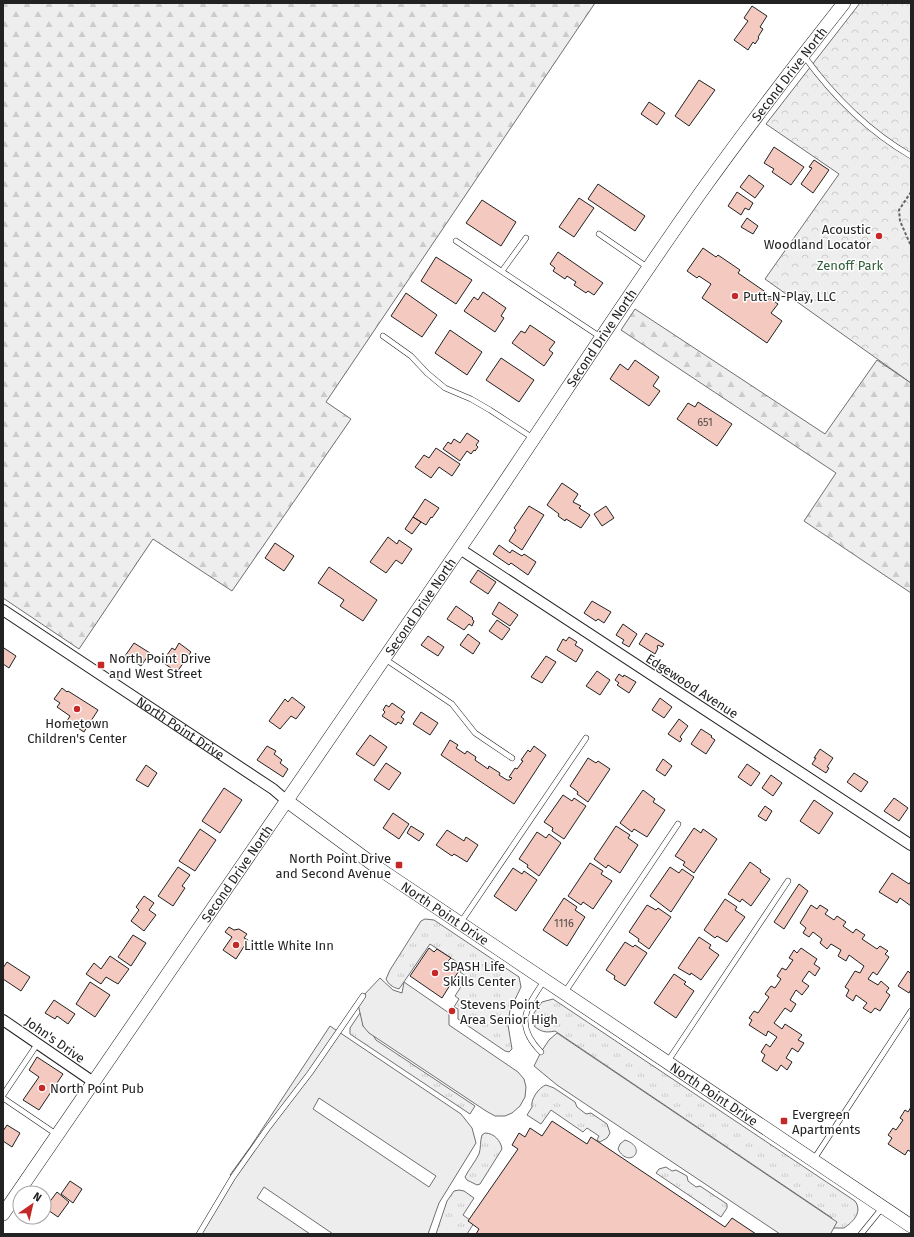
<svg xmlns="http://www.w3.org/2000/svg" width="914" height="1237" viewBox="0 0 914 1237" font-family="'Fira Sans',sans-serif">
	<style>
		.grass { fill: url(#grass-tufts); stroke: #6f6f6f }
		.forest { fill: url(#forest-firs); stroke: #6f6f6f }
		.park { fill: url(#park-crowns); stroke: #6f6f6f }
		.garden { fill: #eee; stroke: #6f6f6f }
		.parking { fill: #ededed; stroke: #6f6f6f; fill-rule: evenodd }
		.building { fill: #f3c9c0; stroke: #222 }
		.lines { fill: none; stroke-linecap: round; stroke-linejoin: round }
		.service-casing { stroke: #222; stroke-width: 6 }
		.minor-casing { stroke: #222; stroke-width: 12 }
		.tertiary-casing { stroke: #222; stroke-width: 14 }
		.path { stroke: #646464; stroke-width: 2; stroke-dasharray: 3 2; stroke-linecap: butt }
		.service { stroke: #fff; stroke-width: 5 }
		.minor { stroke: #fff; stroke-width: 10 }
		.tertiary { stroke: #fff; stroke-width: 13 }
		.poi-dot { fill: #c62828; stroke: #fff; stroke-width: 1.5 }
		.labels { text-anchor: middle; dominant-baseline: central; stroke-width: 3; stroke-linejoin: round; paint-order: stroke }
		.number-label { font-size: 11px; fill: #564c4a }
		.street-label { font-size: 13px; fill: #222; stroke: #fff }
		.poi-label { font-size: 13px; fill: #222; stroke: #fff; text-anchor: start }
		.park-label { font-size: 13px; fill: #2f5e38; stroke: #fff }
	</style>
	<defs>
		<pattern id="grass-tufts" width="24" height="20" patternUnits="userSpaceOnUse"><rect width="24" height="20" fill="#eee"/><path d="M3 7l-1-3M5 7V3M7 7l1-3M15 17l-1-3M17 17v-4M19 17l1-3" fill="none" stroke="#ccc"/></pattern>
		<pattern id="forest-firs" width="22" height="20" patternUnits="userSpaceOnUse"><rect width="22" height="20" fill="#eee"/><path d="M5 1l3.5 6h-7zM16 11l3.5 6h-7z" fill="#ccc"/></pattern>
		<pattern id="park-crowns" width="20" height="18" patternUnits="userSpaceOnUse"><rect width="20" height="18" fill="#eee"/><path d="M2 6a3 3 0 1 1 6 0M12 15a3 3 0 1 1 6 0" fill="none" stroke="#ccc"/></pattern>
	</defs>
	<rect width="100%" height="100%" fill="#fff"/>
	<path class="grass" d="M425,919L434,920L519,977L521,987L510,1010L508,1025L512,1049L509,1052L505,1051L458,1019V1009L454,1007L459,999L455,996L467,977L460,972L463,966L430,944L399,989C392,987 389,985 386,979L390,970L421,921Z
		M553,999L855,1201C863,1212 853,1222 844,1228H832L831,1222L832,1218L555,1031C546,1033 541,1032 534,1026V1013L542,1002Z
		M360,1013L376,1040L475,1106L470,1114L350,1034V1028Z
		M546,1085L554,1088L575,1102L577,1107L586,1114L591,1113L607,1124L610,1133L607,1138L600,1142L597,1140L599,1136L587,1128L583,1132L551,1110L541,1124L527,1115L532,1107C530,1100 539,1087 546,1085Z
		M485,1133C494,1133 501,1141 502,1149L480,1184L477,1185L467,1180L465,1177C469,1169 475,1162 479,1154C481,1148 480,1141 482,1135Z
		M666,1167L672,1171L676,1170L687,1176L688,1181L696,1187L700,1186L727,1204V1208L721,1217L656,1173L659,1169Z
		M459,1190L464,1191L474,1198L463,1215L474,1223L467,1234H436L447,1201L454,1191Z"/>
	<path class="forest" d="M3,3H595L326,402L351,419L232,591L153,539L79,649L3,598Z
		M635,309L825,434L877,360L911,383V593L804,521L836,473L621,330Z"/>
	<path class="park" d="M860,3H911V383L765,279L839,174L766,124Z"/>
	<path class="garden" d="M625,1140C649,1148 629,1170 618,1149L620,1144Z"/>
	<path class="parking" d="M380,978L393,990L402,993L404,982L449,1013V1025L518,1072L524,1079L526,1087L525,1097L520,1106L512,1113L505,1116H495L486,1111L369,1033L363,1026L358,1004L363,996Z
		M330,1026L461,1114L472,1128L476,1143L439,1203L428,1234H333L264,1187L257,1198L310,1234H199L233,1176L230,1175L251,1146ZM319,1098L436,1176L429,1187L313,1109Z
		M557,1033L837,1222L831,1233L830,1234H780L557,1085L534,1066L541,1052L549,1040Z"/>
	<path class="building" d="M752,6L767,16L760,27L763,29L758,37L759,38L755,44L753,42L748,50L734,40L748,21L744,18Z
		M699,80L715,90L689,126L675,116Z
		M649,102L665,113L657,125L641,114Z
		M774,147L804,167L791,185L772,172L774,169L764,163Z
		M814,160L829,170L813,193L801,184L812,168L809,167Z
		M749,175L764,186L755,198L740,187Z
		M598,184L645,216L635,231L588,199Z
		M737,192L753,203L749,210L745,208L741,215L728,206Z
		M579,198L594,208L574,237L559,227Z
		M482,200L516,222L501,246L466,223Z
		M747,218L758,226L753,234L741,227Z
		M703,248L716,257L718,255L740,270L738,273L767,293L763,299L767,302L769,298L778,304L771,313L782,321L767,343L702,298L711,284L699,276L697,278L687,271Z
		M558,252L603,283L594,295L588,291L586,293L574,285L576,282L567,276L565,279L553,271L555,268L550,264Z
		M436,257L472,280L456,304L421,281Z
		M483,292L506,308L501,316L504,318L495,332L464,311L474,297L478,300Z
		M406,293L437,315L422,337L391,316Z
		M530,325L555,342L549,350L553,353L544,366L512,343L521,331L525,333Z
		M450,330L482,352L467,375L435,353Z
		M501,358L534,380L519,402L486,380Z
		M635,360L659,377L653,386L660,391L649,406L610,379L620,364L628,370Z
		M698,402L732,424L717,446L677,419L688,403L695,407Z
		M467,433L479,441L476,445L478,447L475,451L474,450L471,454L467,451L460,461L443,449L448,442L451,444L454,439L460,443Z
		M436,448L460,464L452,476L439,467L431,478L415,467L424,455L429,458Z
		M562,483L578,494L573,502L581,506L579,508L590,515L581,528L566,519L565,521L558,516L559,514L547,505Z
		M425,499L439,508L432,518L431,517L426,525L413,517Z
		M529,506L544,515L522,550L509,541L516,530L514,528Z
		M606,506L614,518L602,526L594,514Z
		M413,517L421,522L412,534L405,529Z
		M388,537L397,544L399,540L412,549L402,564L396,560L386,573L370,562Z
		M275,543L294,556L284,571L265,558Z
		M499,545L510,553L512,550L522,556L524,554L536,562L528,575L511,563L509,565L493,554Z
		M329,567L377,600L363,621L340,606L344,600L318,583Z
		M478,570L496,582L488,594L470,582Z
		M592,601L611,612L604,623L598,619L596,621L584,613Z
		M499,602L518,615L510,626L492,614Z
		M456,606L473,618L472,619L474,621L472,626L469,624L464,630L447,619Z
		M497,620L510,629L502,640L489,631Z
		M623,624L637,634L629,647L622,643L624,640L616,635Z
		M646,633L664,644L662,647L658,645L657,647L658,648L655,654L639,644Z
		M468,634L480,643L473,654L460,645Z
		M428,636L444,647L438,656L421,645Z
		M569,637L577,642L575,645L583,650L576,662L557,650L563,639L566,641Z
		M134,643L150,653L141,666L125,656Z
		M179,643L191,652L177,672L162,662L172,648L175,650Z
		M4,648L16,656L9,668L3,664V650Z
		M546,656L556,662L542,683L531,677Z
		M597,671L610,680L600,695L586,686Z
		M619,674L623,677L624,675L636,682L629,693L617,685L619,683L615,680Z
		M62,688L67,692L68,691L98,710L84,732L67,721L70,716L57,707L60,703L54,699Z
		M292,697L305,707L296,719L291,716L280,729L269,721L285,699L288,702Z
		M660,698L672,707L664,718L652,710Z
		M392,703L405,712L401,717L404,719L401,724L398,722L396,725L382,716L385,712L383,710L386,705L389,707Z
		M421,712L438,723L430,735L413,724Z
		M679,719L688,726L680,737L682,739L680,742L668,734Z
		M701,729L712,736L711,737L715,740L706,754L691,744Z
		M370,735L387,747L374,766L356,754Z
		M450,740L458,745L456,748L465,754L467,751L476,757L475,760L488,769L489,766L500,773L499,775L507,780H510L512,778L509,777L515,768L517,769L523,761L521,760L528,750L530,752L534,746L546,755L514,804L441,755Z
		M267,746L276,751L274,754L282,760L280,763L288,769L283,777L257,760Z
		M820,749L833,758L827,767L829,768L826,773L812,764L816,758H814Z
		M588,758L596,763L598,761L610,769L588,802L577,794L578,792L570,786Z
		M663,759L672,766L665,776L656,770Z
		M386,763L401,773L389,790L374,780Z
		M747,764L760,773L751,786L738,777Z
		M146,765L157,773L148,787L136,780Z
		M854,773L868,782L861,792L847,782Z
		M771,775L782,783L773,796L762,788Z
		M224,788L242,800L220,833L202,821Z
		M643,790L655,799L653,802L665,810L647,837L634,829L632,832L620,823Z
		M563,795L572,801L574,798L586,806L564,839L552,831L553,828L544,822Z
		M894,798L908,808L899,821L884,811Z
		M814,800L833,813L819,834L800,821Z
		M765,806L772,811L766,821L758,816Z
		M393,813L409,824L399,839L383,828Z
		M411,826L424,834L419,841L407,833Z
		M616,826L630,835L628,838L638,845L620,873L608,865L606,868L594,859Z
		M694,828L701,833L703,829L717,839L694,873L683,865L685,862L675,856Z
		M200,829L216,840L195,871L179,861Z
		M447,830L464,841L466,837L478,845L467,862L454,854L452,856L436,845Z
		M537,832L546,838L549,834L561,843L539,876L527,867L528,865L519,859Z
		M750,862L761,870L760,872L770,879L751,906L742,899L740,902L728,894Z
		M590,863L603,871L601,874L612,881L593,909L583,902L581,905L568,896Z
		M178,867L190,875L182,886L185,888L173,906L158,896Z
		M670,867L679,873L682,869L694,877L671,912L650,896Z
		M513,868L522,874L524,871L537,880L516,911L494,896Z
		M892,873L909,884L911,881V906L900,898L897,903L879,892Z
		M799,884L808,891L784,929L774,922Z
		M144,896L154,903L149,910L156,915L144,931L131,921L139,910L136,907Z
		M564,898L577,907L575,910L585,917L567,946L543,930Z
		M725,899L737,907L735,910L745,917L727,942L717,936L715,938L704,930Z
		M647,905L656,910L658,908L671,917L649,949L638,941L639,939L629,932Z
		M811,905L817,909L820,905L828,910L825,914L834,920L837,916L846,922L843,926L853,933L856,929L865,935L862,939L877,949L880,946L888,951L885,954L889,957L877,975L873,972L868,979L878,985L881,981L889,988L886,992L890,995L880,1011L875,1008L871,1013L863,1008L867,1003L856,995L853,1001L846,996L849,990L845,987L855,971L860,973L864,966L849,955L846,961L838,956L841,950L831,944L827,949L820,943L822,939L813,932L809,937L803,933L806,928L800,923Z
		M229,927L234,930L239,929L247,934L244,938L248,940L236,959L223,950L232,937L225,932Z
		M133,935L146,943L131,966L118,957Z
		M699,937L711,945L709,948L719,955L701,980L691,973L690,975L678,968Z
		M625,942L633,947L635,945L647,953L625,986L614,979L615,976L606,970Z
		M429,948L434,952L437,949L451,958L448,961L460,969L442,998L410,976Z
		M801,948L817,959L814,964L820,968L815,976L809,971L802,981L809,986L802,995L796,990L790,1000L796,1004L791,1012L785,1008L774,1023L782,1029L785,1024L802,1035L798,1040L804,1043L798,1052L792,1048L786,1058L792,1062L787,1070L781,1065L777,1071L762,1061L765,1055L761,1052L766,1044L770,1047L777,1037L768,1031L766,1036L749,1025L752,1020L749,1018L754,1011L758,1013L769,997L765,994L771,986L775,988L781,979L777,976L782,968L786,970L793,960L789,958L794,950L797,953Z
		M110,956L129,969L118,984L106,977L101,984L86,974L94,963L101,969Z
		M7,962L30,977L21,991L3,979V968Z
		M908,971L911,974V989L909,993L898,986Z
		M674,974L686,982L684,984L694,991L676,1018L654,1003Z
		M90,982L110,995L95,1017L76,1004Z
		M54,1000L75,1014L68,1024L57,1016L55,1019L45,1013Z
		M37,1057L63,1074L39,1110L23,1100L39,1077L29,1070Z
		M911,1107V1152L908,1150L905,1155L888,1144L892,1138L888,1135L893,1128L896,1130L903,1120L900,1118L905,1110L908,1112Z
		M552,1121L587,1144L591,1137L725,1227L732,1218L756,1234H476L479,1229L468,1221L518,1149L512,1145L519,1133L525,1137L530,1128L542,1136Z
		M7,1125L20,1133L12,1147L3,1141V1131Z
		M70,1181L82,1189L73,1203L61,1194Z
		M57,1192L69,1202L58,1217L45,1208Z"/>
	<g class="lines">
		<defs>
			<path id="service" d="M804,56C833,96 868,131 911,156
				M599,234L647,267
				M456,241L602,338
				M502,271L526,238
				M383,336L411,356L427,373L445,388L471,399L490,410L533,438
				M385,659L452,704L475,733L512,758
				M461,922L586,738
				M565,992L678,824
				M541,1052C514,1025 526,1008 544,981
				M668,1061L788,881
				M3,1095L38,1043
				M3,1098L56,1134
				M814,1159L911,1011
				M199,1234L233,1177L267,1129L310,1073L363,996
				M861,1234L883,1207"/>
			<g id="minor">
				<path d="M460,549L911,845"/>
				<path id="s1" d="M3,610L273,789L287,801"/>
				<path d="M3,1020L92,1081"/>
			</g>
			<g id="tertiary">
				<path id="s2" d="M287,801L378,868L911,1226"/>
				<path id="s3" d="M3,1214C154,991 309,771 460,548C541,430 618,309 701,192C747,128 795,65 844,3"/>
			</g>
		</defs>
		<use href="#service" class="service-casing"/>
		<use href="#minor" class="minor-casing"/>
		<use href="#tertiary" class="tertiary-casing"/>
		<path class="path" d="M911,192L899,210L900,221L911,246"/>
		<use href="#service" class="service"/>
		<use href="#minor" class="minor"/>
		<use href="#tertiary" class="tertiary"/>
	</g>
	<g class="poi-dot">
		<circle cx="879" cy="236" r="4"/>
		<circle cx="735" cy="296" r="4"/>
		<rect x="97" y="661" width="8" height="8" rx="2"/>
		<circle cx="77" cy="709" r="4"/>
		<rect x="395" y="861" width="8" height="8" rx="2"/>
		<circle cx="236" cy="945" r="4"/>
		<circle cx="435" cy="973" r="4"/>
		<circle cx="452" cy="1011" r="4"/>
		<circle cx="42" cy="1088" r="4"/>
		<rect x="780" y="1117" width="8" height="8" rx="2"/>
	</g>
	<g class="labels">
		<g class="number-label">
			<text x="705" y="422">651</text>
			<text x="564" y="923">1116</text>
		</g>
		<g class="street-label">
			<text stroke="none"><textPath href="#s3" startOffset="1385">Second Drive North</textPath></text>
			<text stroke="none"><textPath href="#s3" startOffset="1061">Second Drive North</textPath></text>
			<text stroke="none"><textPath href="#s3" startOffset="737">Second Drive North</textPath></text>
			<text transform="translate(692 686) rotate(33)">Edgewood Avenue</text>
			<text stroke="none"><textPath href="#s1" startOffset="213">North Point Drive</textPath></text>
			<text stroke="none"><textPath href="#s3" startOffset="413">Second Drive North</textPath></text>
			<text stroke="none"><textPath href="#s2" startOffset="194">North Point Drive</textPath></text>
			<text transform="translate(55 1040) rotate(35)">John's Drive</text>
			<text stroke="none"><textPath href="#s2" startOffset="518">North Point Drive</textPath></text>
		</g>
		<g class="poi-label">
			<text x="871" y="229" text-anchor="end">Acoustic<tspan x="871" dy="15">Woodland Locator</tspan></text>
			<text x="743" y="296">Putt-N-Play, LLC</text>
			<text x="109" y="658">North Point Drive<tspan x="109" dy="15">and West Street</tspan></text>
			<text x="77" y="723" text-anchor="middle">Hometown<tspan x="77" dy="15">Children's Center</tspan></text>
			<text x="391" y="858" text-anchor="end">North Point Drive<tspan x="391" dy="15">and Second Avenue</tspan></text>
			<text x="244" y="945">Little White Inn</text>
			<text x="443" y="966">SPASH Life<tspan x="443" dy="15">Skills Center</tspan></text>
			<text x="460" y="1004">Stevens Point<tspan x="460" dy="15">Area Senior High</tspan></text>
			<text x="50" y="1088">North Point Pub</text>
			<text x="792" y="1114">Evergreen<tspan x="792" dy="15">Apartments</tspan></text>
		</g>
		<g class="park-label">
			<text x="850" y="265">Zenoff Park</text>
		</g>
	</g>
	<rect width="914" height="1237" fill="none" stroke="#222222" stroke-width="8"/>
	<g transform="translate(32 1205) rotate(34)"><circle r="19" fill="#ffffff" stroke="#a7a7a7"/>
	<path d="M0-3L7 15L0 10L-7 15Z" fill="#c62828"/>
	<text y="-6" font-size="11" font-weight="bold" text-anchor="middle" fill="#222222">N</text>
	</g>
</svg>
